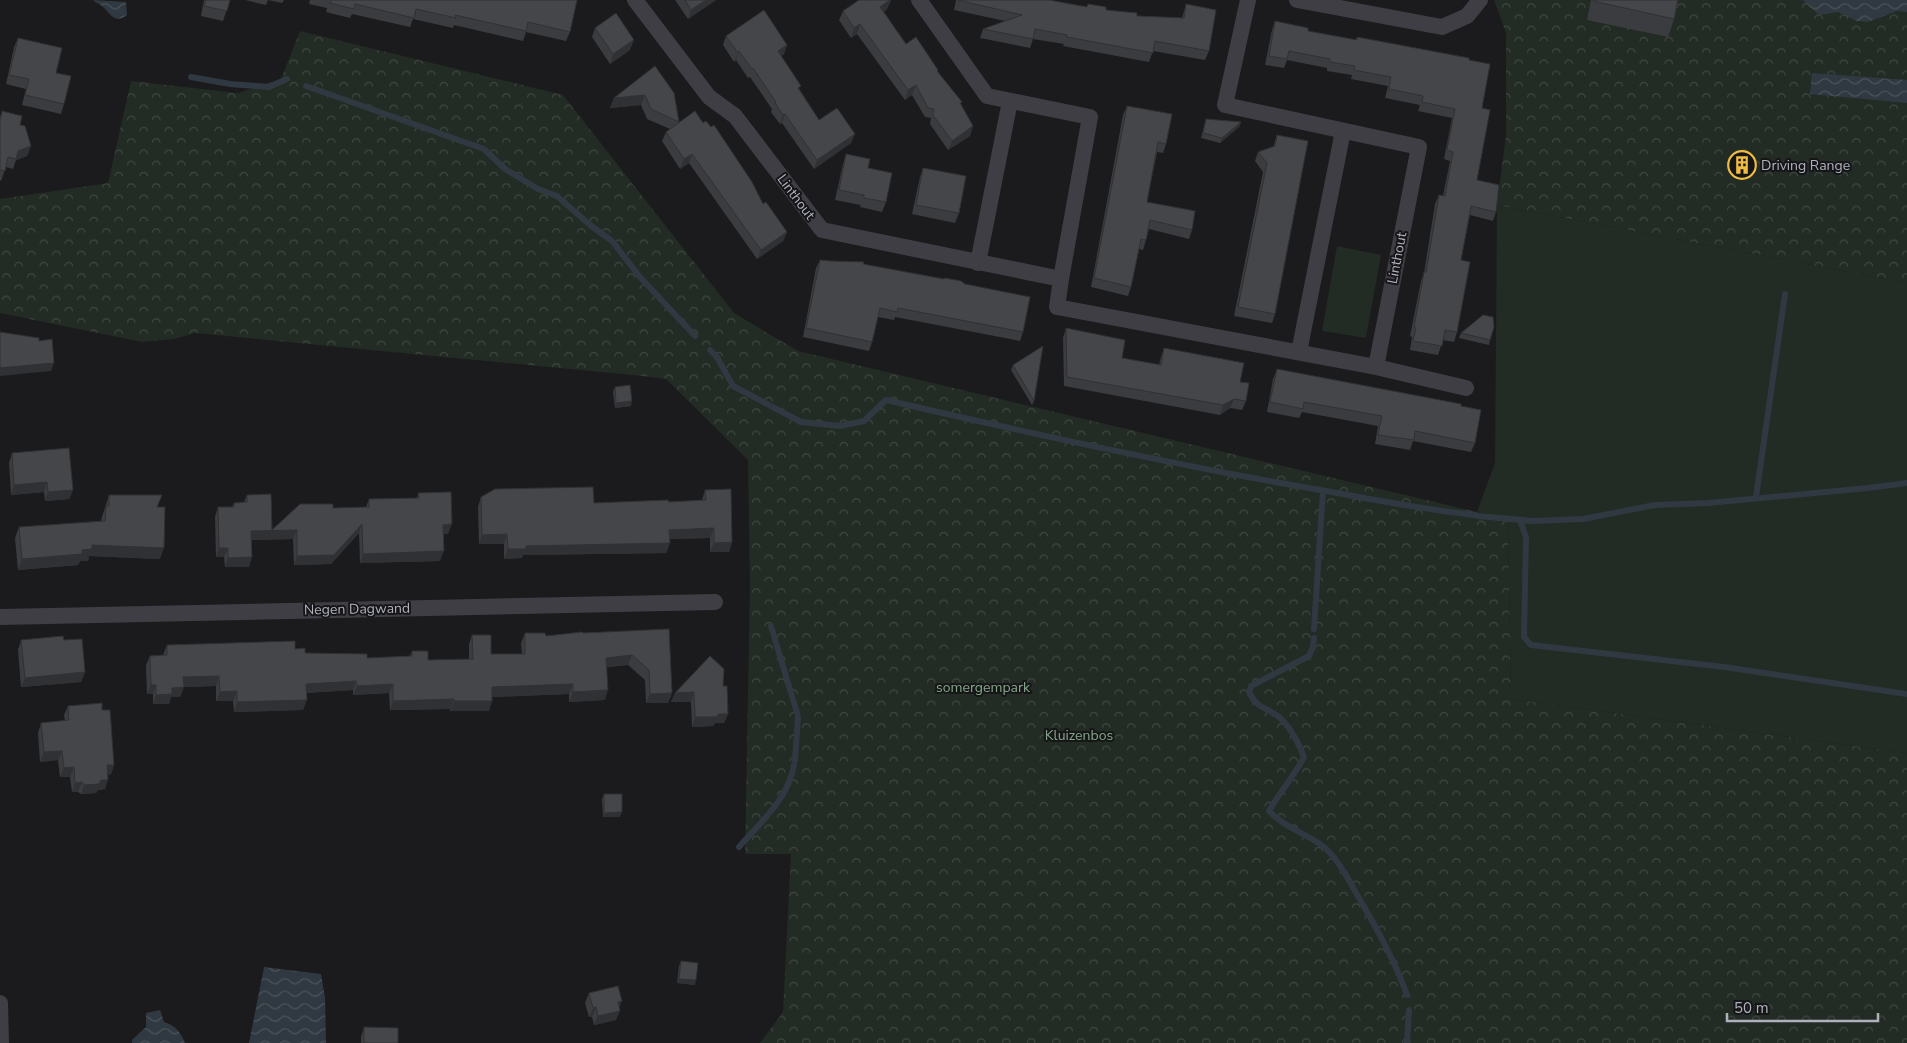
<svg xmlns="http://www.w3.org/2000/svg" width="1907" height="1043" viewBox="0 0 1907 1043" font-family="'Nunito Sans',sans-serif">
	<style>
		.grass { fill: #222b24 }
		.forest { fill: url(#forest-crowns) }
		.water { fill: url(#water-waves) }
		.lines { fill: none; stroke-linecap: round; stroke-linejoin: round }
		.stream { stroke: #303941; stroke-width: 6 }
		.minor { stroke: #3e3e44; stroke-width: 16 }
		.wall { fill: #3b3c40 }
		.shaded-wall { fill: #303134 }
		.building { fill: #45464a; stroke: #303134 }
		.labels { text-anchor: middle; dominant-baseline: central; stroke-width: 4; stroke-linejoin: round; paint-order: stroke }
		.poi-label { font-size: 14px; fill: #aeb1bc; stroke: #161518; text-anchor: start }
		.street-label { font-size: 14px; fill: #aeb1bc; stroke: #161518 }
		.park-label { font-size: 14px; fill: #85a689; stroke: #161518 }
	</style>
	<defs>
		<pattern id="forest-crowns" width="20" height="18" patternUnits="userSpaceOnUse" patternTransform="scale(1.25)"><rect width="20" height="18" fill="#222b24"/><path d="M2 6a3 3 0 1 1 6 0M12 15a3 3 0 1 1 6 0" fill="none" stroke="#404742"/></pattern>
		<pattern id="water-waves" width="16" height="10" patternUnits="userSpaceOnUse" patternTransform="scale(1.25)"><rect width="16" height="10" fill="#303941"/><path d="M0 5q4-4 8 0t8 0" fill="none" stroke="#4b535a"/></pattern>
	</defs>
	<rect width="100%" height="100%" fill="#1b1b1d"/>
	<path class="grass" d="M1497,205L1907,283V753L1511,699L1508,523L1477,512L1495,463Z
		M1337,246L1381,255L1366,338L1322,331Z"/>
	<path class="forest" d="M1494,0H1907V283L1497,205L1506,135V33Z
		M300,31L563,95L734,313L798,351L1477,512L1508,522L1511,699L1907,753V1043H760L783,1012L791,854H745L750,587L748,460L666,379L643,376L195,333L174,339L142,342L0,313V199L108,183L131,81L238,93L281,79Z"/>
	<path class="water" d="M93,0L126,2L127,15C116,24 111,15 103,7C100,4 96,3 93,0Z
		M1803,0H1907V12L1897,11L1868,22L1857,21L1838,12L1819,15Z
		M1812,73L1907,80V103L1810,94Z
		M264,967L321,974L325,998L326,1043H249Z
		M160,1010L164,1022C176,1026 180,1031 185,1043H132V1040L146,1027V1013Z"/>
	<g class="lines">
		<path class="stream" d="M191,77L230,84L269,87L287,79
			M306,86L484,149L505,169L538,189L557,196L590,225L612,241L640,277L695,336
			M710,350L717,357L733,386L801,422L840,426L864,421L886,400C1032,434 1179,466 1326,491C1376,500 1426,510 1475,515
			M1756,497L1785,294
			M1478,516L1533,521L1583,519L1655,505L1708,503L1868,488L1907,483
			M1520,520L1526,537L1524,637L1531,645L1724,667L1907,694
			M771,626L797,713
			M1314,629L1323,491
			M1314,638L1313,647L1309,656L1251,686L1249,692C1258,709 1261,705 1275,714C1289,723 1298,742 1304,757C1294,776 1280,792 1269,811C1285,828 1306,833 1324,847C1339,860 1349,881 1359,898C1377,929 1395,961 1407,995
			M795,760L798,717
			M739,847C760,823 789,798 794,765
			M1407,1043L1409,1010"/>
		<path class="minor" d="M635,0L709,97L735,116L822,230L1061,279
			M919,0L987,96L1090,117L1061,279L1057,307L1376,367L1419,147L1225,105L1248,0
			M1297,0L1442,27L1467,16L1480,0
			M978,263L1010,101
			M1299,352L1343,131
			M1376,367L1466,388
			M0,617L715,602
			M0,1003L1,1043"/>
	</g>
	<path class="wall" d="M204,0H230L223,21L201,16Z
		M245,0H268L266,5Z
		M268,0H284L282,3Z
		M310,0H577L570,32L566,41L526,32L523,41L454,25L453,28L413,19L410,27L352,14L350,18L326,12L327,8L309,4Z
		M675,0H716L688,19Z
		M891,0L887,9L884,12L906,44L938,70V72L961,104L973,126L970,136L948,150L930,124L931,118L925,117L912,95L905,100L857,34L851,38L839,20L843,11Z
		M956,0H1049L1087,7L1088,4L1106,10L1137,16L1182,18L1186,4L1209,51L1205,60L1153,51L1149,62L1063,46L1064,44L1033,39L1030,48L980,38L983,29L1005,21L954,10Z
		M1591,0H1678L1674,19L1668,37L1587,20Z
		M1275,21L1308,31L1356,40L1357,37L1469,60L1482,108L1477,180L1496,212L1493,221L1470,215L1461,260L1457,332L1454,342L1443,340L1438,355L1410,350L1412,337L1410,336L1421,281L1424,273L1435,204L1439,195L1443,196L1450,161L1444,159L1452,118L1418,111L1420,105L1385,98L1388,86L1351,79L1352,75L1327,71V68L1287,60L1284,68L1265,65L1272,30Z
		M595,28L630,50L610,64L592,37Z
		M726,36L787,45L784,54L781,56L800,90L819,120L855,134L851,143L814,169L782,123L780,124L771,112L772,109L750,77L748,78L736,60L734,62L723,45Z
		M18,38L56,73L64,104L61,114L22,105L26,89L6,84L14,47Z
		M655,66L679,122V123H703L763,204L787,232L783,241L757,259L689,163L680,169L662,141L666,132L670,129L647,119L641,105L610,108L614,98Z
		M1127,106L1166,144L1163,153L1157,152L1147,202L1192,230L1189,239L1149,229L1146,240L1143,250L1139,249L1131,287L1128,296L1091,287L1123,115Z
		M2,111L20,125L31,146L27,156L16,160L13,169L6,167L1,181L0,180V117Z
		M1206,119L1241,122L1239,127L1220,143L1201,138Z
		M1277,135L1275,314L1272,323L1234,316L1263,172L1255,161L1258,152L1273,147Z
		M846,154L868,168L886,202L882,212L860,207L861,205L835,200L843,164Z
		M923,168L959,213L955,223L912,214L920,177Z
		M820,260L830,261L863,264L1023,332L1020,341L895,317L894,320L878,317L872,342L869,351L803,337L816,268Z
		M1066,328L1122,358L1159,365L1161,357L1164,348L1240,382L1246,401L1242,410L1230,408L1220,415L1064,386L1063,338Z
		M1461,333L1490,340L1489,345L1459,338Z
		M1013,365L1034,401L1032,405L1011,370Z
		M1277,369L1461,406L1475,443L1471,452L1413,441L1410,450L1375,444L1378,426L1302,412L1299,418L1267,412L1273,379Z
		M615,387L631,406L615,408L613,392Z
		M12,453L73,490L69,499L45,501L44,492L11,495L9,463Z
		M705,490L732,542L729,552H710V538L670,539V543L666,553L523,555L522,558L504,559V544H479L478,507L481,497L594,503L669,502L702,500Z
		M418,493L448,534H443L440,561L360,563L359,533L331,564L294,565L293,539L252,540L249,567H225L224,557H216L215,517L218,507H232L234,503L244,502L247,495L272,530L333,508L366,507L369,499L417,498Z
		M109,495L157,507L160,559L89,556L88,561H80L78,565L18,570L15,538L19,527L101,521L102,517Z
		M669,629L672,693L668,703H646L645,680L628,665L607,667L605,700L569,702V694L492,697L489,711H450V709L390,710L389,693L353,695V690L306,693L303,710L234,712L233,701H216V686L184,687L180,697H171L169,704H153V694H147L146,665L150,656L163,655L167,645L295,649L305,653L367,658L410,656L412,651L428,660L469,659V644L472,635L491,654H522L521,643L525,633L546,636Z
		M21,640H64L85,672L81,682L21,687L18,650Z
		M723,686L728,714L724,723H715L713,726L692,727L691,702H671L675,693Z
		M68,706L102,710L114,765L111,774L108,775L105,789L98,790L96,793L81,794L78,792H72L70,777H60L58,760L40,762L38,733L41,723L65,721L64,715Z
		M604,794L620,817H603L602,799Z
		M681,961L695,985L677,983L679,966Z
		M589,993L619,1008L616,1020L594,1025L592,1017H589L585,1003Z
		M364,1027L398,1043H361V1037Z"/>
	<path class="shaded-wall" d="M706,0H716L688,19L691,10Z
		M890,0H891L887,9L877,16L880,7Z
		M860,24L857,34L851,38L854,28Z
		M634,40L630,50L610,64L613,54Z
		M787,45L784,54L775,60L778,51Z
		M739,51L736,60L734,62L738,53Z
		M916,85L912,95L905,100L908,90Z
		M645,95L641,105L610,108L614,98Z
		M785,114L782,123L780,124L783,115Z
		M1241,122L1239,127L1220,143L1222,138Z
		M973,126L970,136L948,150L952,141Z
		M855,134L851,143L814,169L817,160Z
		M31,146L27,156L16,160L18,151Z
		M692,154L689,163L680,169L684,159Z
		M787,232L783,241L757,259L761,250Z
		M54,363L51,371L0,376V368Z
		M1234,399L1230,408L1220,415L1223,405Z
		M632,401L631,406L615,408L616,403Z
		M47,482L44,492L11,495L14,485Z
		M73,490L69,499L45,501L48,492Z
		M362,524L359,533L331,564L294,565L297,556Z
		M452,524L448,534H439L443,525Z
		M714,528L710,538L666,539L669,530Z
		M297,530L293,539L248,540L251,531Z
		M507,534L504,544H479L482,535Z
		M732,542L729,552H710L714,543Z
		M670,543L666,553L523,555L522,558L504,559L508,549L526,546Z
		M92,545L164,548L160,559L89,556L88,561H80L78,565L18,570L22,559L82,550Z
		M219,548H228L224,557H216Z
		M444,551L440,561L360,563L363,554Z
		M252,557L249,567H225L228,558Z
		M632,655L628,665L603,668L606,658Z
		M85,672L81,682L21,687L25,678Z
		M219,676L216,686L180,687L183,677Z
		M356,681L353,690L303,693L306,684Z
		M393,684L389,693L353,695L357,686Z
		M573,684L569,694L489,697L492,687Z
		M151,685H156L153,694H147Z
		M184,687L180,697H171L169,704H153L156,695L172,688Z
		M608,690L605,700L569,702L573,692Z
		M237,691L233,701H216L220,692Z
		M694,692L691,702H671L675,693Z
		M672,693L668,703H646L650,694Z
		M454,699L450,709L390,710L393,701Z
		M307,700L303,710L234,712L237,702Z
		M454,701H492L489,711H450Z
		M719,714H728L724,723H715L713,726L692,727L695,717Z
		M62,751L58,760L40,762L44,752Z
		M107,765H114L111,774L103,775Z
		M74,767L70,777H60L64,768Z
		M101,780H108L105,789L98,790L96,793L81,794L84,785Z
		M82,782L78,792H72L75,783Z
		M622,812L620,817H603L604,813Z
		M679,979L696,980L695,985L677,983Z
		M622,1001L618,1011V1002Z
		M596,1007L592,1017H589L593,1008Z
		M620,1011L616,1020L594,1025L598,1016Z"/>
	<path class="building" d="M206,0H230L227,11L204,6Z
		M331,0H577L570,32L528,22L526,31L455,15L456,18L416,9L414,18L355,4L354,9L330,3Z
		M685,0H706L691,10Z
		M859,0H890L880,7L906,44L916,37L938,70L937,71L962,102L960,103L973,126L952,141L933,115L934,109L928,108L916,85L908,90L860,24L854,28L843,11Z
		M958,0H1049L1087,7L1088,4L1106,7V10L1137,13V16L1184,18L1186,4L1216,10L1209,51L1155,41L1153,53L1067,37V35L1035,29L1033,39L983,29L1022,15Z
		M1594,0H1678L1674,19L1593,1Z
		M764,10L787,45L778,51L801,86L798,88L819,120L837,108L855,134L817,160L785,114L783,115L775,103L776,102L753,68L752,69L739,51L738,53L726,36Z
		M616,13L634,40L613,54L595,28Z
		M1275,21L1308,28V31L1357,40V37L1469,58V60L1490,64L1482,108L1490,110L1477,180L1499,185L1496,212L1471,206L1461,260L1470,262L1457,332L1445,330L1442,346L1413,341L1416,328L1414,327L1424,272H1426L1439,195L1445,196L1453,152L1447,150L1455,109L1422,102L1423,96L1389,89L1391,77L1354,70L1355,66L1330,62V59L1289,51L1287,59L1269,56Z
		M18,38L62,48L56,73L71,76L64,104L25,95L29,79L9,75Z
		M655,66L674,93L679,122L651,109L645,95L614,98Z
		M1127,106L1172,114L1166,144L1158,142L1147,202L1195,211L1192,230L1150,220L1146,240L1141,239L1131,287L1094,278Z
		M2,111L22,116L20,125L25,126L31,146L18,151L16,159L8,157L5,171L0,170V120Z
		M695,111L703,123L706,121L711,127L714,125L752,182L763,204L766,202L787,232L761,250L692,154L684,159L666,132Z
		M1206,119L1241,122L1222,138L1203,133Z
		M1277,135L1308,141L1275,314L1238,307L1267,163L1258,152L1275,146Z
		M846,154L870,159L868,168L892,173L886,202L864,198V195L839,190Z
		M923,168L966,176L959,213L916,205Z
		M820,260L830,261L864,262L863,264L944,279L945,278L961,281L965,284L1030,297L1023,332L898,308L897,312L880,308L872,342L806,328Z
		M1483,315L1493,317L1494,327L1490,340L1461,333Z
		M1066,328L1125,340L1122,358L1161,365L1164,348L1244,363L1240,382L1249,383L1246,401L1234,399L1223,405L1067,377Z
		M0,332L39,338V341L52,339L54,363L0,368Z
		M1043,346L1034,401L1013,365Z
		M1277,369L1461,404V406L1481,410L1475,443L1415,431L1414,440L1378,435L1382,416L1304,402L1303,409L1270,402Z
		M630,385L632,401L616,403L615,387Z
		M69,448L73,490L48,492L47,482L14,485L12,453Z
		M593,487L594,503L668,500L669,502L706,500L705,490L731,489L732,542L714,543V528L669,530L670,543L526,546V549H508L507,534L482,535L481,497L495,489Z
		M451,492L452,524L443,525L444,551L363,554L362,524L334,555L297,556V530L251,531L252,557L228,558V548H219L218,507H234V503L247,502V495L271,494L272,530L300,504H333V508L369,507V499L419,498L418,493Z
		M109,495H162L157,507H165L164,548L92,545V549L82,550V554L22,559L19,527L105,521L106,506H109Z
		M669,629L672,693L650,694L649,670L632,655L606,658L608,690L573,692V684L492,687V701H454V699L393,701V684L357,686L356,681L306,684L307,700L237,702V691L220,692L219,676L183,677L184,687L172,688V694L156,695V685H151L150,656L167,655V645L295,641V649L305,648V653L367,654V658L412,656V651H428V660L473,659L472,635H491V654H525V633H545L546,636L582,632L583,633Z
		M63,636L64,640L82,639L85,672L25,678L21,640Z
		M710,656L724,669L723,686H727L728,714H719L716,717H695L694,692L675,693Z
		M102,703V710H110L114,765H107L108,780H101L99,784L84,785L82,782L75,783L74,767L64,768L62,751L44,752L41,723L69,720L68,706Z
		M604,794H622V812L604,813Z
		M681,961L698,963L696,980L679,979Z
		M618,986L622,1001L618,1002L620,1011L598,1016L596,1007L593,1008L589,993Z
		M364,1027L398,1028V1043H364Z"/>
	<defs>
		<symbol id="building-ring" viewBox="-11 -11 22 22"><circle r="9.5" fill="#161518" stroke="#eebd41" stroke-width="1.5"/><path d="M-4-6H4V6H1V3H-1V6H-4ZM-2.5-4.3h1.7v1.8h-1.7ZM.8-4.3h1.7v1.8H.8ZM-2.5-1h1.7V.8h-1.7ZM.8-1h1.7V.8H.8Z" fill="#eebd41"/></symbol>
	</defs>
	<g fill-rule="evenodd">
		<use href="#building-ring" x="1726" y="149" width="32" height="32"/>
	</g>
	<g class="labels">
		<g class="poi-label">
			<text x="1761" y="165">Driving Range</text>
		</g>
		<g class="street-label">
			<text transform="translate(796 197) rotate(53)">Linthout</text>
			<text transform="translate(1397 258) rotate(-79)">Linthout</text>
			<text transform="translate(357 609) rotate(-1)">Negen Dagwand</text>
		</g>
		<g class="park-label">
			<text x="983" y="687">somergempark</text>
			<text x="1079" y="735">Kluizenbos</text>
		</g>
	</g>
	<path d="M1727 1013v8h151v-8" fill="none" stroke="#aeb1bc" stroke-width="2.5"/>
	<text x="1734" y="1013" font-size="15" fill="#aeb1bc" stroke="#161518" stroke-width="4" paint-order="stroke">50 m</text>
</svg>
